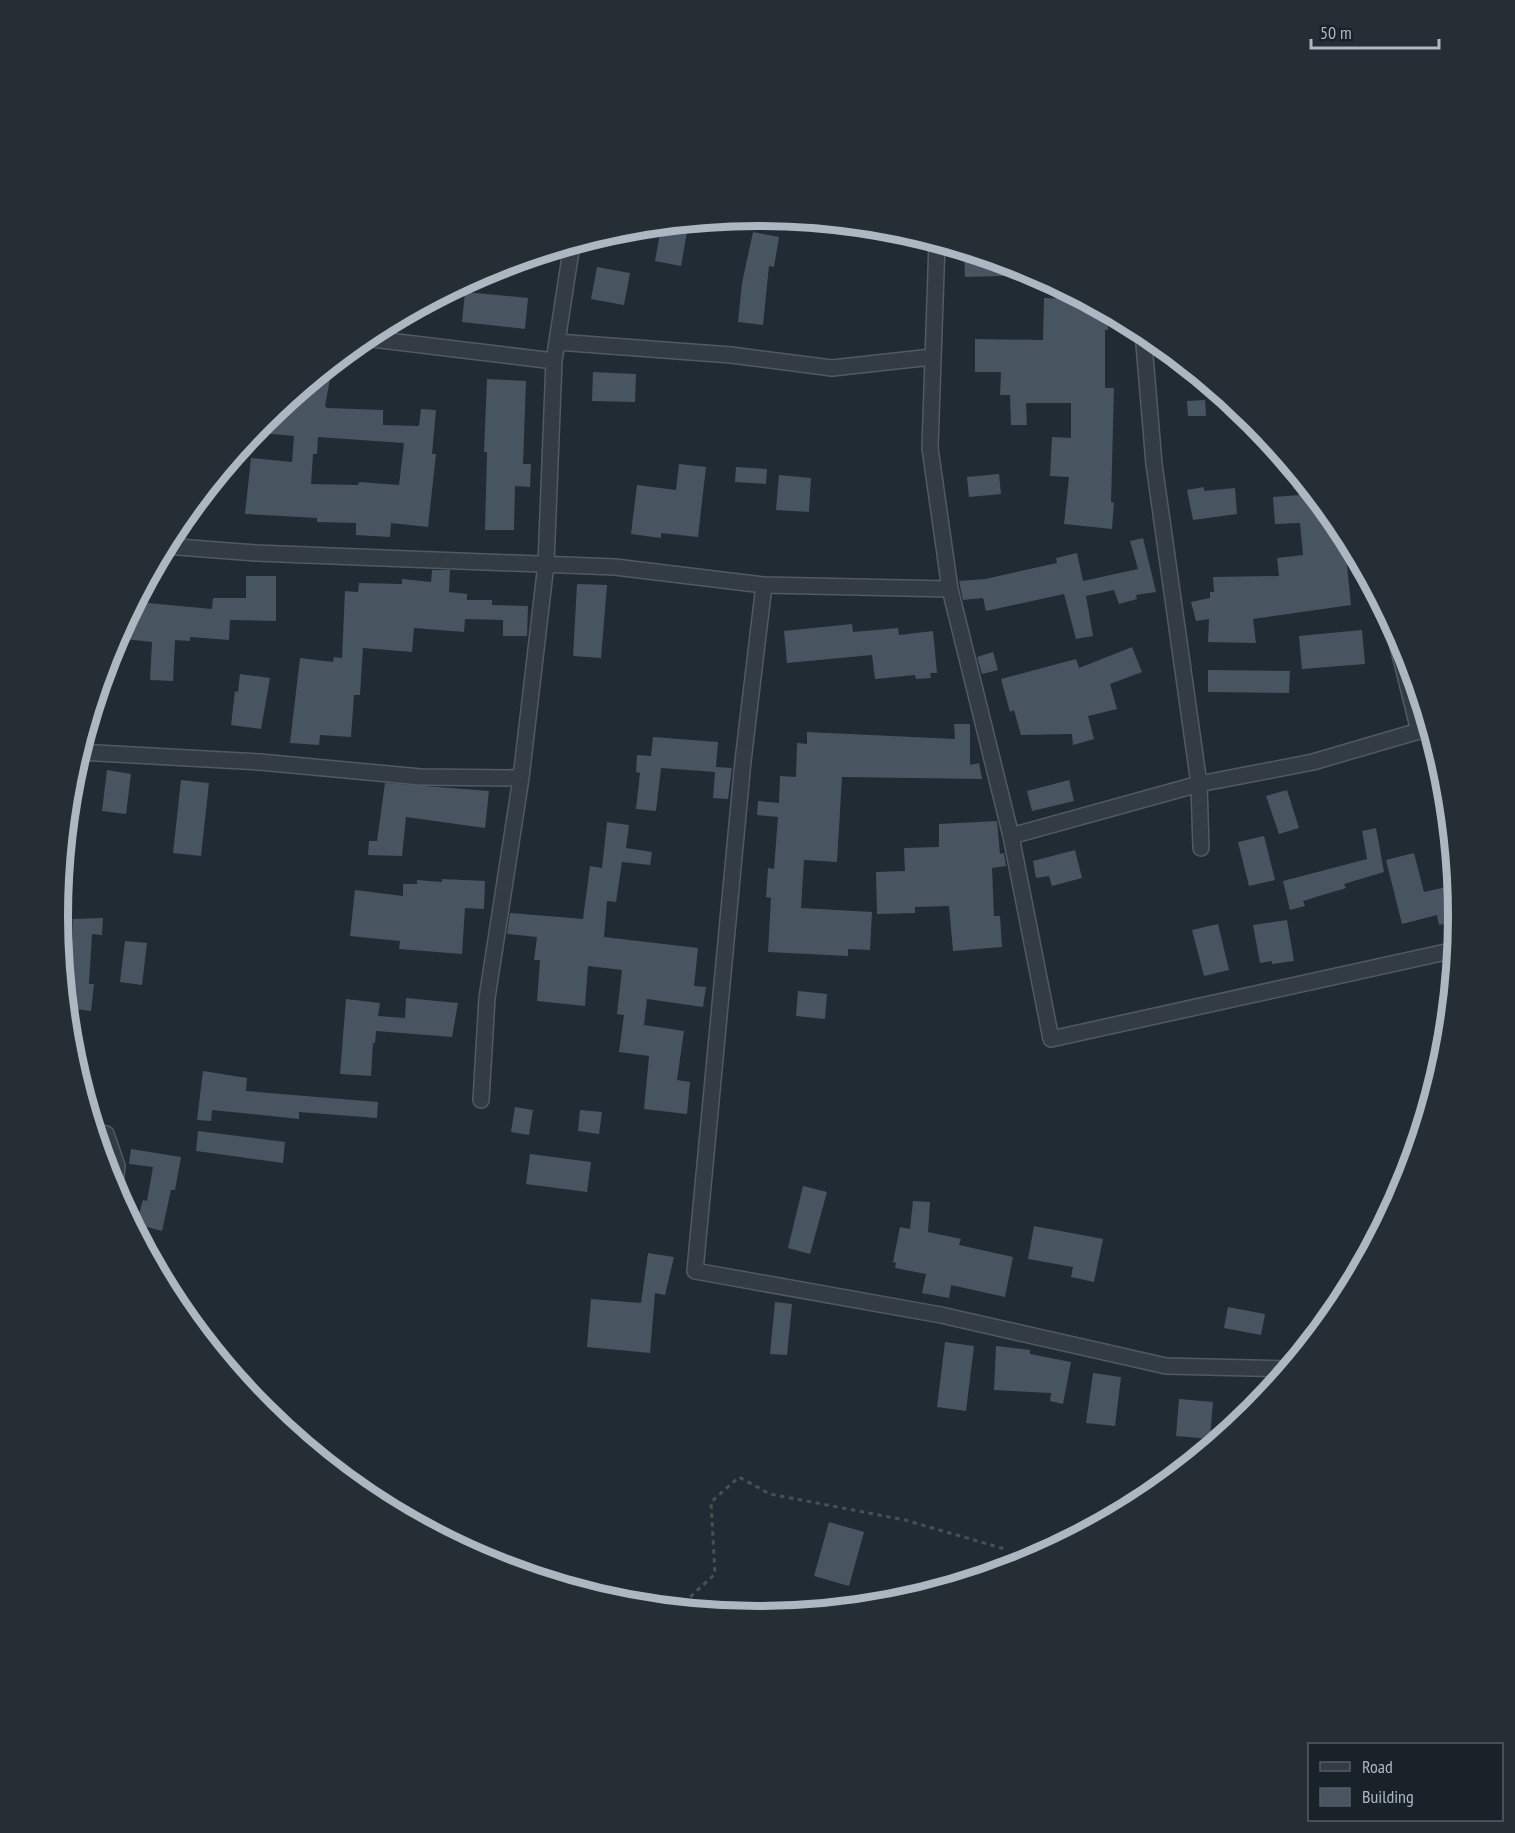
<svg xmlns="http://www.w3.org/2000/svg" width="1515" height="1833" viewBox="0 0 1515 1833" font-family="'PT Sans Narrow',sans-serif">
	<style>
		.building { fill: #485560; fill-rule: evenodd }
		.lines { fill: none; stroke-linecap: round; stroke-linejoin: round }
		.minor-casing { stroke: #515a63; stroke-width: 18 }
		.path { stroke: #415454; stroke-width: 3; stroke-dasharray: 4.5 4.5; stroke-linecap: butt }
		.minor { stroke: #333c45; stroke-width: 15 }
		.rim { fill: none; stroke: #adb7c2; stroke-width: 8 }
	</style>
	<rect width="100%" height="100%" fill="#202b34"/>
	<path class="building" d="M661,228L687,232L681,266L655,261Z
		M753,232L779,237L774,267L769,266L763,325L738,322L742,283Z
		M964,251L1026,269L1036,275L965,277Z
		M597,267L630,273L624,305L591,299Z
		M465,292L528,298L525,329L462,322Z
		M1044,298L1082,299L1108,313V330H1105V388H1114L1111,502L1114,503L1112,529L1064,524L1069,477L1050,476L1052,437L1071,438V403H1026L1027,425H1011L1010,395H1000L1001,372H975V339L1043,340Z
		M333,363L325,406L327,408L383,410V425L419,426L421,409L436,410L432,454H436L428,527L391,523L390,537L356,535V523L317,522V518L245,514L251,458L292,462L294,436L261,433V422ZM318,437L404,443L399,485L359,482L358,485L311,484L313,454H317Z
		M593,372L636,374L635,402L592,401Z
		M487,379L526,381L523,464H531L530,487L515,486L514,530H485L487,452H484Z
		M1205,400L1206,416H1188L1187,401Z
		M679,464L706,467L698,537L661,533V538L631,534L637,485L676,490Z
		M736,467L767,469L766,484L735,482Z
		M999,474L1001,494L969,497L967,477Z
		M779,475L811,478L809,512L776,510Z
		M1204,487V491L1235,488L1237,514L1193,520L1187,490Z
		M1313,494L1344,536L1351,605L1253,619L1256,643L1208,642L1209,619L1196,621L1191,602L1210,598V592H1214L1213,577L1279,576L1277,558L1303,555L1300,523L1275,524L1273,497Z
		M1143,538L1156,592L1136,595L1137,599L1119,604L1114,590L1086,596L1093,636L1076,639L1064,594L986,611L983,598L963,600L959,581L985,579L1057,563L1056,558L1077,553L1083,581L1138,569L1130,541Z
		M432,570H450L449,592L467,594V600H492V605L528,606L527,636H503V620L465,619L464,632L414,628L412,652L363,648L360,695H354L351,737L320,735L319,745L290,743L300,658L333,662L334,657L342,658L345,591L358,592L359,583L402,584V579L431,582Z
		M150,574L148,603L212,609L213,598H246V576H276V621L230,620L229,640L190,637V641L175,640L173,681L150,680L152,642L125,639L126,618Z
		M577,584L607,585L601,658L573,656Z
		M852,624L853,632L898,628L899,635L933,631L937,673H930L931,678L916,679L915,675L875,679L872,655L787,663L784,631Z
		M1362,630L1365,664L1302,669L1299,636Z
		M1132,647L1142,672L1110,684L1117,709L1088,716L1094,739L1073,745L1072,734L1021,735L1014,710L1010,712L1001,679L1076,659L1079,668Z
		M993,652L998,670L982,674L977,657Z
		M1208,670L1290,671L1289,693L1208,692Z
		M240,674L270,678L261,729L231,725L235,691L238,692Z
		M954,724H970V765L979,763L982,779L842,777L837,862L804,860L801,908L872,912L870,950L848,949V956L768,952L771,898L766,897L768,868L774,869L778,817L757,815L758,801L779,803L780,776L796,777L797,743L807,744V732L955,739Z
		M653,737L718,742L716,767L732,768L728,799L713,798L715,772L661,768L656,811L636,809L640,773L636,772L637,755L651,756Z
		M107,770L131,774L126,814L102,811Z
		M181,780L209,783L201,856L173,853Z
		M1069,780L1074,801L1032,811L1027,791Z
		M385,783L489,791L485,828L406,817L402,856L368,855L369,841H377Z
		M1287,790L1299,828L1279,834L1266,796Z
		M997,821L1000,854L1004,853L1006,866L992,868L994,916H1000L1002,947L953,951L949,906L915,907V913L877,914L876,872L905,871L904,848L939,847V824Z
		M607,822L629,825L626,848L652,852L650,865L622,862L616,902L607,901L604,937L698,948L694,986L706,987L703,1007L647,999L644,1025L684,1031L677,1080L690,1082L687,1114L644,1109L649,1056L619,1052L624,1015L617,1014L622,970L588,966L585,1006L537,1001L540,960H534L537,937L507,934L510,913L583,919L590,866L602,868Z
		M1376,828L1384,872L1344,884L1346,888L1303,901L1305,906L1290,910L1283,881L1367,859L1362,831Z
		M1264,836L1275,880L1249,886L1238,842Z
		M1075,850L1082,878L1052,886L1049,876L1036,878L1033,861Z
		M1414,853L1424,892L1455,885L1458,921L1439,925L1437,915L1402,924L1386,860Z
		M442,879L485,881L484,909L465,908L462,954L399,949L400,941L350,936L355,890L403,896V884H417V880L442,882Z
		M103,918L102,935L92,934L89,984H94L91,1011L67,1008L72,963L61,962L59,937L73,939V919Z
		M1287,920L1294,961L1272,964V961L1260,963L1253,925Z
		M1218,924L1229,970L1204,976L1192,930Z
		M125,941L147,943L142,985L120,982Z
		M798,991L827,994L825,1019L796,1016Z
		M406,998L458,1003L452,1037L376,1031L375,1043H373L371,1076L340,1074L346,999L380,1003L378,1016L405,1018Z
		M203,1071L247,1078L246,1091L378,1102L377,1118L299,1112V1119L212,1110L211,1121L197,1120Z
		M515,1107L533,1110L529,1135L511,1132Z
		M580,1110L602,1112L599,1134L578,1131Z
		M198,1131L285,1142L283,1163L196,1151Z
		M131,1149L181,1157L175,1190H171L162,1231L136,1224L143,1200L147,1201L153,1167L129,1164Z
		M530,1154L591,1162L587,1192L526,1184Z
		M803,1186L827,1192L810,1254L788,1248Z
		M913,1201L930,1202L928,1232L961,1239L959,1245L1013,1257L1005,1297L951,1285L949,1298L922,1293L926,1274L895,1268L896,1263L893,1262L900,1227L910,1229Z
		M1034,1226L1103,1239L1094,1282L1071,1277L1073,1267L1028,1259Z
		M648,1253L674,1257L665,1295L655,1293L650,1353L587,1347L591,1299L641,1303Z
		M775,1302L792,1304L787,1355L770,1354Z
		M1228,1307L1265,1314L1261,1335L1224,1328Z
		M945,1342L974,1346L966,1411L937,1407Z
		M996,1346L1030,1350V1354L1071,1362L1063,1404L1050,1401L1051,1393L994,1390Z
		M1093,1373L1121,1377L1115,1426L1086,1423Z
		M1179,1399L1213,1402L1210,1439L1176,1436Z
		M829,1522L864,1532L849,1586L814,1576Z"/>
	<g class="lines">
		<defs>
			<path id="minor" d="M937,242L930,448L950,589
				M1143,332L1154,464L1199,784L1201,848
				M364,338L554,361
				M557,342L731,355L832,368L932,357
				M165,546L256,553L615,567L764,585L950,589L1011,836L1199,784L1313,762L1419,731L1430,732
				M764,585L743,761L695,1271L941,1315L1166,1366L1288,1369
				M1393,626L1419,731
				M79,752L260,762L421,777L521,778
				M1011,836L1051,1039L1455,950
				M481,1100L487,998L521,778L546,564L554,361L572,244
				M94,1131L106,1134L117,1166L114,1192"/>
		</defs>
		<use href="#minor" class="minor-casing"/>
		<path class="path" d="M677,1609L715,1574L711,1502L739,1477L770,1494L905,1520L1005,1549"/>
		<use href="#minor" class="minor"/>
	</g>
	<path d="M0 0H1515V1833H0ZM68 916a690 690 0 1 1 1380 0a690 690 0 1 1-1380 0Z" fill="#252d35" fill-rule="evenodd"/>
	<path class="rim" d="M68 916a690 690 0 1 1 1380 0a690 690 0 1 1-1380 0Z"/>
	<rect x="1308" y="1743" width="195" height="78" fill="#192129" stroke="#545d66" stroke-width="1.5"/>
	<rect x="1320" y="1762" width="30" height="9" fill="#333c45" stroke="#545d66" stroke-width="1.5"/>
	<text x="1362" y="1773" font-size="18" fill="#adb7c2">Road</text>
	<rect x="1320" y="1788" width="30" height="18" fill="#485560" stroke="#545d66" stroke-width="1.5"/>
	<text x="1362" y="1803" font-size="18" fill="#adb7c2">Building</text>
	<path d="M1311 39v9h128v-9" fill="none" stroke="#adb7c2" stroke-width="3"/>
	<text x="1320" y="39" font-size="18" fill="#adb7c2" stroke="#192129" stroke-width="4.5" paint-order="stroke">50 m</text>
</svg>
